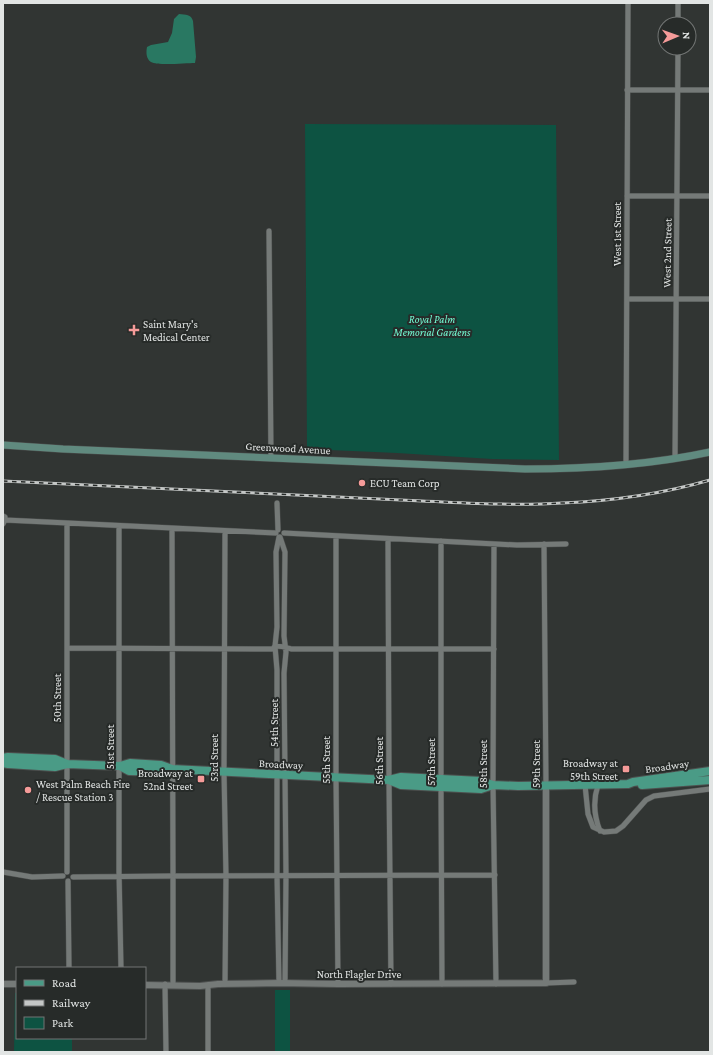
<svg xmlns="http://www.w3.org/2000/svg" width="713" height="1055" viewBox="0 0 713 1055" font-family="'Crimson Pro',serif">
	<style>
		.green { fill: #0d5342 }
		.water { fill: #297862 }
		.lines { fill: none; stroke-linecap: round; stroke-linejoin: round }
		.minor-casing { stroke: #4d504f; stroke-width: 6 }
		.tertiary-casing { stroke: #4d504f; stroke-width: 8 }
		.secondary-casing { stroke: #4d504f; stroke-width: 8 }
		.primary-casing { stroke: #4d504f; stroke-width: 10 }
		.minor { stroke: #757a78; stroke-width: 5 }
		.tertiary { stroke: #757a78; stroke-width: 6 }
		.secondary { stroke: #608a7f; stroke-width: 7 }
		.primary { stroke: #4a9b86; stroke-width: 8 }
		.rail-casing { stroke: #c4c7c6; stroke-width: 3 }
		.rail { stroke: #272b29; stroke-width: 1.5; stroke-dasharray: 4.5; stroke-linecap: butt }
		.poi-dot { fill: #f59b99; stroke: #272b29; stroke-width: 1.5 }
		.labels { text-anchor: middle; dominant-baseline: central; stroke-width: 4; stroke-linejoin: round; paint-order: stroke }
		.street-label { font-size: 11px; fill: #e2e5e4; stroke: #272b29 }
		.park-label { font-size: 11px; font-style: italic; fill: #74fed6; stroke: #272b29 }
		.poi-label { font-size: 11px; fill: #e2e5e4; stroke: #272b29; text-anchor: start }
	</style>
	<rect width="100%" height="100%" fill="#313533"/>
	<path class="green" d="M305,124L556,125L559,460L492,459L397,453L307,449Z
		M275,990H290V1052H275Z
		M15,993H17V1038H72V1052H14Z"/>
	<path class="water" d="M179,14C186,15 191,14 193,21L196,57L195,63C186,63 158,66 151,62C146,59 146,52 147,47L151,45L168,42L172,33L174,19Z"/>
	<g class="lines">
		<defs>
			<path id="minor" d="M678,24V3
				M627,90H710
				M627,196H710
				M269,231L271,458
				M627,299H710
				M675,458L678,48
				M626,465L628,3
				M277,503L278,530
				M3,516L5,517V520L3,524
				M5,520L276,533
				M67,524V872
				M119,526V872L121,968
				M172,529L173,874
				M225,531L224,772L226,876L225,984
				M284,533L517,545L566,544
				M336,536V777L338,984
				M280,537L285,552L284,636L286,652L284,673L286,875L285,983
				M388,539L389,780L391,984
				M441,541V787L442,984
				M494,544L493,785L496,984
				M544,544L546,786
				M67,648L270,649H273L275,646C283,646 285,647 291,649H494
				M585,785L588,814L593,827L604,832L616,831L623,826L646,800L654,796L710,789
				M598,785C593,800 594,816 600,831
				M3,872L32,877L63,876
				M176,876C282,875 388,876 495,875
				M73,877L170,876
				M173,879V985
				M68,881L69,968
				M279,983L277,875V670L275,646L277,627L276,552L279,537
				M546,983L574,982
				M165,984L166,1052
				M208,985V1052"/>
			<path id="tertiary" d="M3,984H17
				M145,985L200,986L218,984L279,983L338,984L546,983V786"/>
			<path id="secondary" d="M3,445L63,449L525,469C587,469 650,465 710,452"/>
			<path id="primary" d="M3,758L8,757L55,759L67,764
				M3,763L8,764L55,767L67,764L120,766L130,763L161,765L172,769
				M120,766L129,771L161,772L172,769L389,780L401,777L481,781L493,785L518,786L628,784L633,782L710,771
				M389,780L401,785L481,789L493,785
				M642,785L710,780"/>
		</defs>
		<use href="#minor" class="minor-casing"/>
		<use href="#tertiary" class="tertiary-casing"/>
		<use href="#secondary" class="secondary-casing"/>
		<use href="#primary" class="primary-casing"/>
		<use href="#minor" class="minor"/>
		<use href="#tertiary" class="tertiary"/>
		<use href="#secondary" class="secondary"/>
		<use href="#primary" class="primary"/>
		<defs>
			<path id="rail" d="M3,481L422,501C469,503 516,506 562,503C612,501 662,494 710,480"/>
		</defs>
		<use href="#rail" class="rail-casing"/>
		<use href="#rail" class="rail"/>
	</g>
	<g class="poi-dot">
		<path d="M132 324h4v4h4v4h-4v4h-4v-4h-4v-4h4z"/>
		<circle cx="362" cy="483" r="4"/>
		<rect x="622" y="765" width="8" height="8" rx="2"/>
		<rect x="197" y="775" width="8" height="8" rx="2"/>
		<circle cx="28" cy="790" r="4"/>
	</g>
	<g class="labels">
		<g class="street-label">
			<text transform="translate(617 234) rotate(-90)">West 1st Street</text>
			<text transform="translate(667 253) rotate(-89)">West 2nd Street</text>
			<text transform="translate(288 448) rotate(3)">Greenwood Avenue</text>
			<text transform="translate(57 698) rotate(-90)">50th Street</text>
			<text transform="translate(274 723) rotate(-90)">54th Street</text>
			<text transform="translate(110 747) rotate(-90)">51st Street</text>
			<text transform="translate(214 758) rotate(-90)">53rd Street</text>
			<text transform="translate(326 760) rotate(-90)">55th Street</text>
			<text transform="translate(379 761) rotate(-90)">56th Street</text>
			<text transform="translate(431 762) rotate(-90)">57th Street</text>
			<text transform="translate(281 764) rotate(3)">Broadway</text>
			<text transform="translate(483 764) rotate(-90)">58th Street</text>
			<text transform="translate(536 764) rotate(-90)">59th Street</text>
			<text transform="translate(667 766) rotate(-8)">Broadway</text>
			<text x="359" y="974">North Flagler Drive</text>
		</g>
		<g class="park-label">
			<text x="432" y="319">Royal Palm<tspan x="432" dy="13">Memorial Gardens</tspan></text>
		</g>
		<g class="poi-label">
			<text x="143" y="324">Saint Mary's<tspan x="143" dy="13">Medical Center</tspan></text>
			<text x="370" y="483">ECU Team Corp</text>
			<text x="618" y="763" text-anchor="end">Broadway at<tspan x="618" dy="13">59th Street</tspan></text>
			<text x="193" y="773" text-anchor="end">Broadway at<tspan x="193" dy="13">52nd Street</tspan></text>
			<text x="36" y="784">West Palm Beach Fire<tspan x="36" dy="13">/ Rescue Station 3</tspan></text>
		</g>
	</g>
	<rect width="713" height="1055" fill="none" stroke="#e2e5e4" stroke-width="8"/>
	<rect x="16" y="967" width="130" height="72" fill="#272b29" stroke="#727574"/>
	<rect x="24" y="980" width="20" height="6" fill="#4a9b86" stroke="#727574"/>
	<text x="52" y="987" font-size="12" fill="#e2e5e4">Road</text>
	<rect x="24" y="1000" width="20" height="6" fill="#c4c7c6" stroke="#727574"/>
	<text x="52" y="1007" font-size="12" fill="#e2e5e4">Railway</text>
	<rect x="24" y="1017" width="20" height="12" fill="#0d5342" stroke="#727574"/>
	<text x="52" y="1027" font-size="12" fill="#e2e5e4">Park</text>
	<g transform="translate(677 36) rotate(88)"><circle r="19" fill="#272b29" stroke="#727574"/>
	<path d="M0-3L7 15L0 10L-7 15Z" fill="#f59b99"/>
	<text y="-6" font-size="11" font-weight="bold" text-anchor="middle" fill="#e2e5e4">N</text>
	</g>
</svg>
